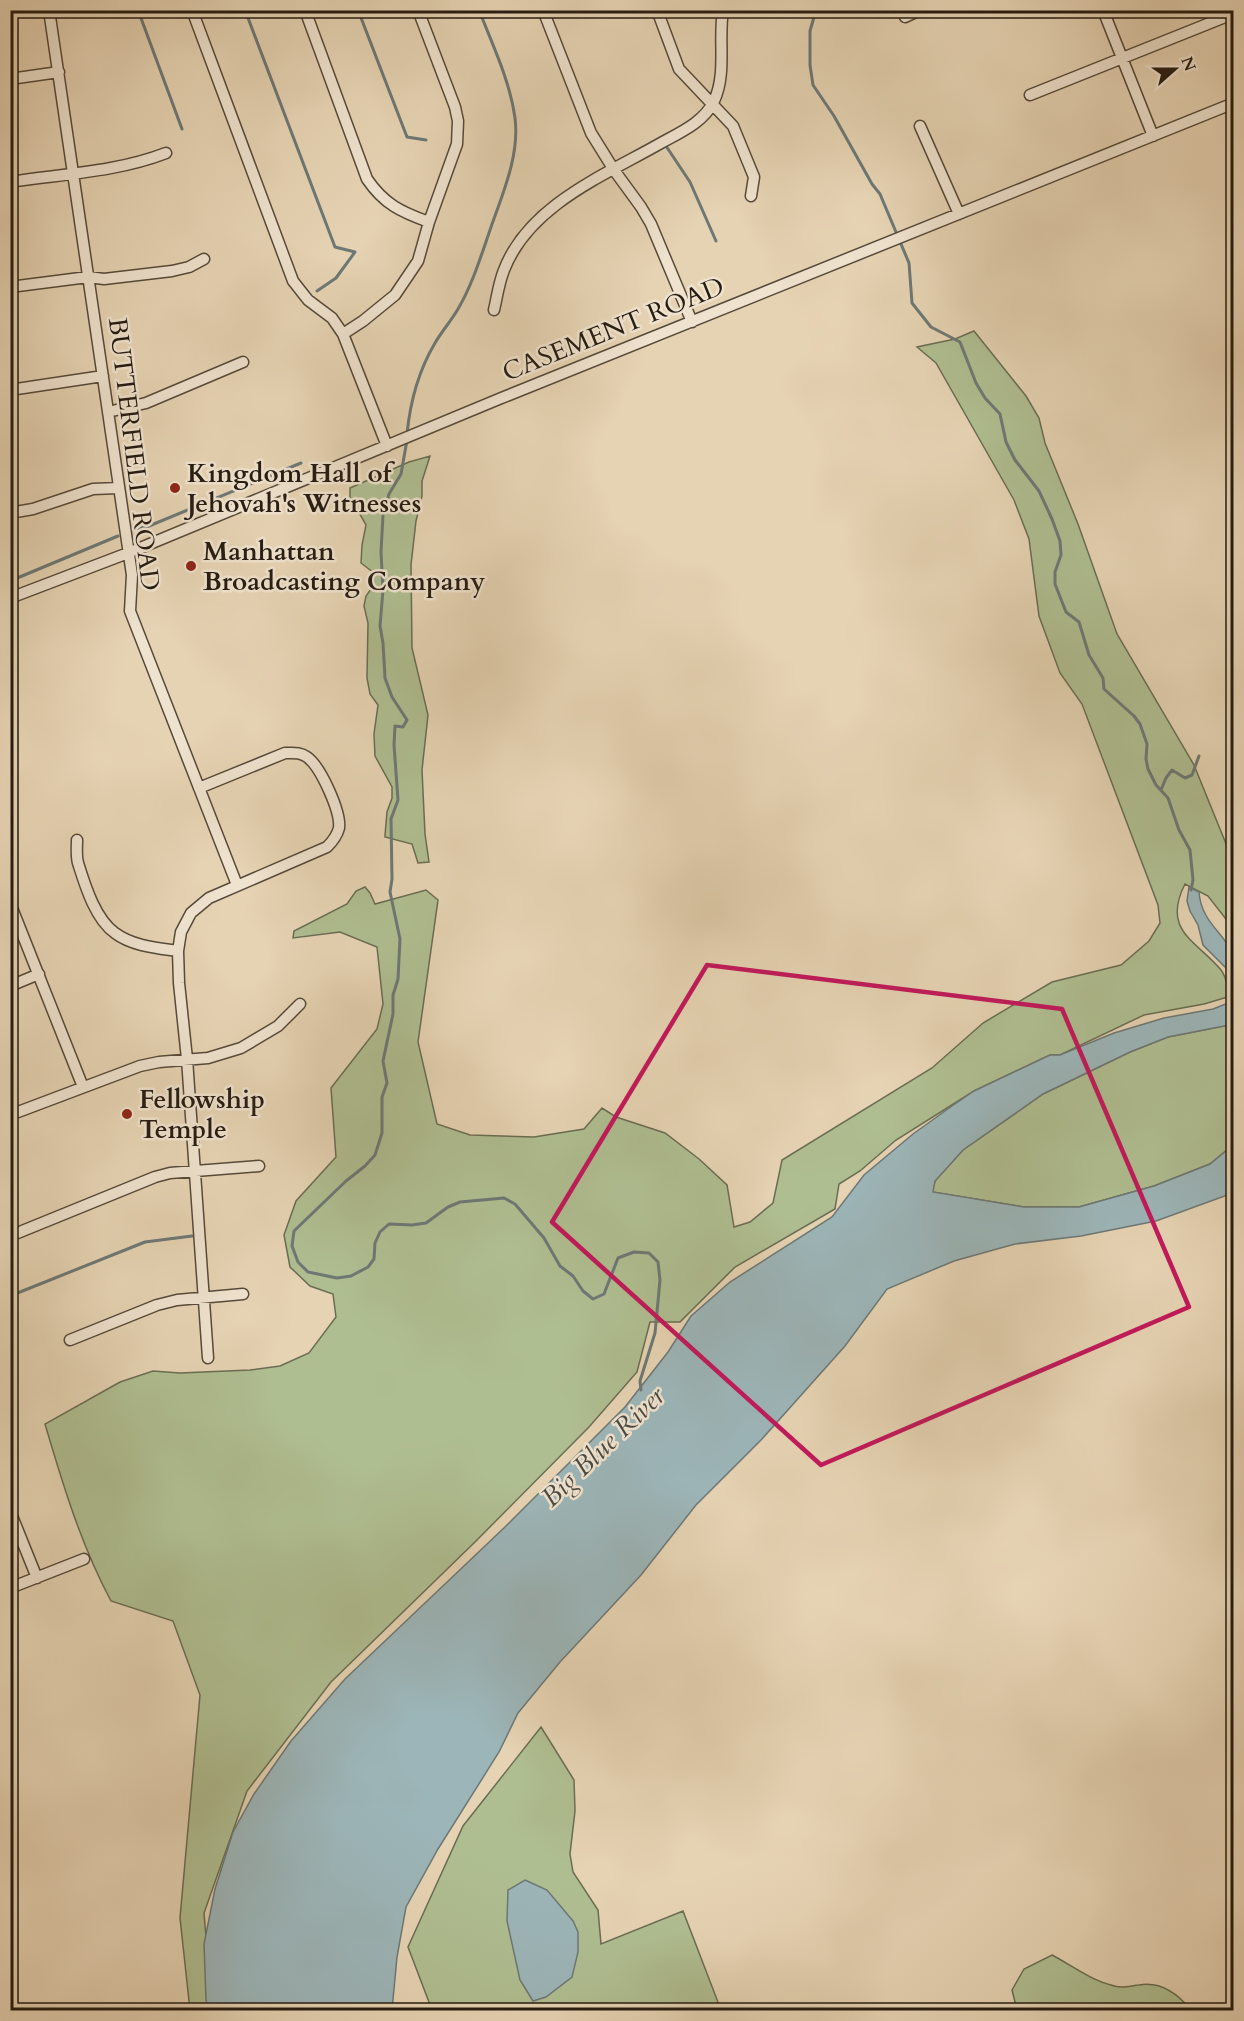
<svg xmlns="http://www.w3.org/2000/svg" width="1244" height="2021" viewBox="0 0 1244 2021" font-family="Cardo,serif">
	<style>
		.green { fill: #afbe91; stroke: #6a6d52; stroke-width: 1.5 }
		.water { fill: #9cb5b8; stroke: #6d7876; stroke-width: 1.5 }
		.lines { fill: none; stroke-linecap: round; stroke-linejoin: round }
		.stream { stroke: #6d7876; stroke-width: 3 }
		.minor-casing { stroke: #564a3a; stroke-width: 13 }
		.minor { stroke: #efe2ce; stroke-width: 10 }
		.marked { fill: none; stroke: #c2185b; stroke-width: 4.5; stroke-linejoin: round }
		.poi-dot { fill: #8f2418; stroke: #efe2ce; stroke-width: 2 }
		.labels { text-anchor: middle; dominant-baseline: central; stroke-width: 5; stroke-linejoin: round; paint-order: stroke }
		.street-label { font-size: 26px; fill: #261c12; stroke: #efe2ce }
		.poi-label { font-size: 26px; font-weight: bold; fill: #261c12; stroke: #efe2ce; text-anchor: start }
		.water-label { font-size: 27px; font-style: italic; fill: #494a44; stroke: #efe2ce }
	</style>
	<rect width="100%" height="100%" fill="#e6d3b3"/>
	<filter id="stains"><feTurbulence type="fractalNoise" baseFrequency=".00333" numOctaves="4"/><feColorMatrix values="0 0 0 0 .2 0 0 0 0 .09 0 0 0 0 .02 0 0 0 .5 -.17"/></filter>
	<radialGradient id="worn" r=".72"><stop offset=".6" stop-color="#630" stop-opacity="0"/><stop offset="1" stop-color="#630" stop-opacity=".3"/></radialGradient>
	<path class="green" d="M974,331L1026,396L1039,418L1045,443L1078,524L1117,634L1194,765L1233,861V928L1208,896L1185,884C1161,931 1197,941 1221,970C1226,976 1228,988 1231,996L1204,1004L1144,1015L1060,1055H1050L974,1091L896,1140L860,1171L839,1184L835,1209L735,1267L680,1322H650L637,1372L589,1427L475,1542L331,1682L247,1791L204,1913L212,2010H190L180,1918L200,1695L173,1621L111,1601C81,1545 63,1485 45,1424L120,1382L153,1371L180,1373L250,1370L280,1366L309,1353L336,1317L333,1294L310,1286L290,1267L284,1235L296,1201L336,1157L331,1088L377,1029L383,1004L377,947L340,932L293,938L294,931L347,904L356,891L365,887L370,893L375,904L426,890L438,900L418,1042L437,1124L470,1135L534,1137L584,1129L602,1108L616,1117L665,1133L699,1159L727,1185L734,1227L750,1222L773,1203L782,1160L932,1068L983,1023L1052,982L1121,965L1149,941L1160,923L1158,905L1082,704L1060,673L1039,616L1029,539L1014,500L936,363L917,347L955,339Z
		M430,456L422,481V496L416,521L411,565L412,648L428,715L422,770L425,834L429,862L418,863L412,844L385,837V835L387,812L392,798V787L375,756L374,734L378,705L370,694L367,678L368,623L364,606L366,596L374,585V573L361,563L362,545L366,525L350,497V488L409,462Z
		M1229,1025L1233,1027V1145L1210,1164L1154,1186L1079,1207H1024L932,1192L935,1181L963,1150L1043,1094L1130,1052L1168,1037Z
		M541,1727L574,1780L575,1811L570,1854L573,1872L598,1910L601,1944L683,1911L721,2010H432L408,1947L463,1826Z
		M1052,1955C1071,1965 1091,1980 1111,1985C1121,1989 1129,1986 1139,1985C1161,1981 1178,1994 1191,2010H1017L1012,1990L1024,1969Z"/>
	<path class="water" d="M1189,887L1199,892C1201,920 1220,930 1232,951C1235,957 1234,968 1233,975L1203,945L1198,925L1190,911L1187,901Z
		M1233,1001V1027L1229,1025L1168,1037L1130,1052L1043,1094L963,1150L935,1181L933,1192L1024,1207H1079L1154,1186L1210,1164L1233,1145V1193L1156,1221L1081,1236L1015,1244L954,1261L887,1289L845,1346L762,1439L696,1505L641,1575L560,1662L518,1713L499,1752L438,1849L406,1907L397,1957L392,2010H208L206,2000L204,1944L215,1889L233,1832L254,1794L291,1741L345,1679L506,1526L625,1407L668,1352L691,1316L730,1282L832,1217L864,1175L913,1134L952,1106L974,1091L1050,1055H1060L1114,1033L1164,1018L1213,1009Z
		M525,1880L547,1890L573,1921L578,1932V1952L572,1977L546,1997L533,2001L520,1980L507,1921L508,1890Z"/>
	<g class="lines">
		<path class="stream" d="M138,10L182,129
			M245,10L335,247L355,252L336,278L317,291
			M358,10L407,137L426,140
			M816,10L810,31V65L813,85L834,116L872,184L880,194L909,263L912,303L931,327L960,342L976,383L985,398L1000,414L1006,442L1015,460L1039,491L1052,519L1060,541L1061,555L1055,572V584L1066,612L1079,622L1089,655L1103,678L1104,689L1134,716L1140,724L1147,744L1146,759L1148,769L1156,785L1168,798L1179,830L1190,850L1193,880L1191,890
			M666,146L690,182L716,241
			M407,434C410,403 419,370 435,343C442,331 451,321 458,309C472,285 480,259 489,233C501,197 520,157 515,118C510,81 493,46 479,10
			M407,440L401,474L389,494L383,515L381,552L383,590L380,626L383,643L385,678L392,697L407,720L403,727L395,726L394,745L398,800L391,819L392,879L390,892L400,939L398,979L393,995V1014L383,1061L387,1083L382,1097V1133L375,1155L365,1166L346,1181L294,1231L292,1246L298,1262L308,1272L337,1278L351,1276L368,1267L374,1259L375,1243L380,1232L389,1224L412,1225L426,1223L448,1207L460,1202L504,1198L515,1204L544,1238L560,1266L573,1276L583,1291L593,1299L604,1294L618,1258L634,1252L649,1253L658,1262L660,1280L655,1333L640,1381L641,1390
			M132,530L149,526L301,463
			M10,581L118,536
			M1161,790L1166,778L1172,770L1185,778L1192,775L1199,756
			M10,1296L145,1242L192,1236"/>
		<defs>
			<path id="minor" d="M49,10L132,575L130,611L237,885
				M192,10L293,281L308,300L332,318L343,334L387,446
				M305,10L367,179C384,204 401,212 429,222
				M543,10L591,133L614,170L641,207L651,224L692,322
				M657,10L679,69L733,126L754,177L751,196
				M1103,10L1153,136
				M905,17L920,10
				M10,79L59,72
				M1030,95L1230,15
				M920,126L959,214
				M10,182C62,174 117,172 166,153
				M10,287L88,277L104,279L172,271L189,267L204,259
				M494,310C497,297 499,282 504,270C529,205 605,175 661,143C681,132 704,122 714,101C727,73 718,40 723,10
				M343,334L363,321L395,295L418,261L429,222L457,144L458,121L455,107L418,10
				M10,390L103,376
				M108,412L146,403L243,362
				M10,513L33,509L93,489L119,488
				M10,598L128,553L499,399L1234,103
				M199,788L285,753C294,753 300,752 307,757C321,767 341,812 339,828C337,836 332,842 327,847L209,898L191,913L181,932L178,951L179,983L187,1059L208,1358
				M77,840C77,847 76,856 78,863C85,885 95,919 115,933C132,946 157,948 178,951
				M10,903L83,1087
				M10,986L39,974
				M10,1115L140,1066L159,1062L208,1058L241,1048L278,1026L300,1004
				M10,1236L155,1177L170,1173L259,1166
				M70,1340L157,1305L177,1300L243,1294
				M10,1511L37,1578
				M10,1588L84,1559"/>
		</defs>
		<use href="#minor" class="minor-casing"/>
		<use href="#minor" class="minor"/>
	</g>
	<path class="marked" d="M707,965L1062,1009L1189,1307L821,1465L552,1222Z"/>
	<g class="poi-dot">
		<circle cx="175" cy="488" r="6"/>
		<circle cx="191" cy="566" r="6"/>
		<circle cx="127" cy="1114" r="6"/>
	</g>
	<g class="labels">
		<g class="street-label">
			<text transform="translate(613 329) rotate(-22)">CASEMENT ROAD</text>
			<text transform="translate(134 454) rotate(83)">BUTTERFIELD ROAD</text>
		</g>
		<g class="poi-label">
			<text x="187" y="473">Kingdom Hall of<tspan x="187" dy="30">Jehovah's Witnesses</tspan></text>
			<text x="203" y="551">Manhattan<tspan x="203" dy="30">Broadcasting Company</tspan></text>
			<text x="139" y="1099">Fellowship<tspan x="139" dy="30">Temple</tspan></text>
		</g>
		<g class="water-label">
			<text transform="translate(603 1447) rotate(-44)">Big Blue River</text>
		</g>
	</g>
	<rect width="1244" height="2021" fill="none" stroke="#e6d3b3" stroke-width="36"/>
	<rect x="12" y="12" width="1220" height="1997" fill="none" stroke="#261c12" stroke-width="3"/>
	<rect x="18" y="18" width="1208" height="1985" fill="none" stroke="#261c12" stroke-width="1.5"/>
	<g transform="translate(1175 69) rotate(69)" stroke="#efe2ce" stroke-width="4.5" paint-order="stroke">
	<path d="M0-4.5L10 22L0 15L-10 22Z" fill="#261c12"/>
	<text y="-9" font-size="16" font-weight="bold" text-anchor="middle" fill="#261c12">N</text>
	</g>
	<rect width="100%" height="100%" filter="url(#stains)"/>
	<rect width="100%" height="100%" fill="url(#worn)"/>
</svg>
